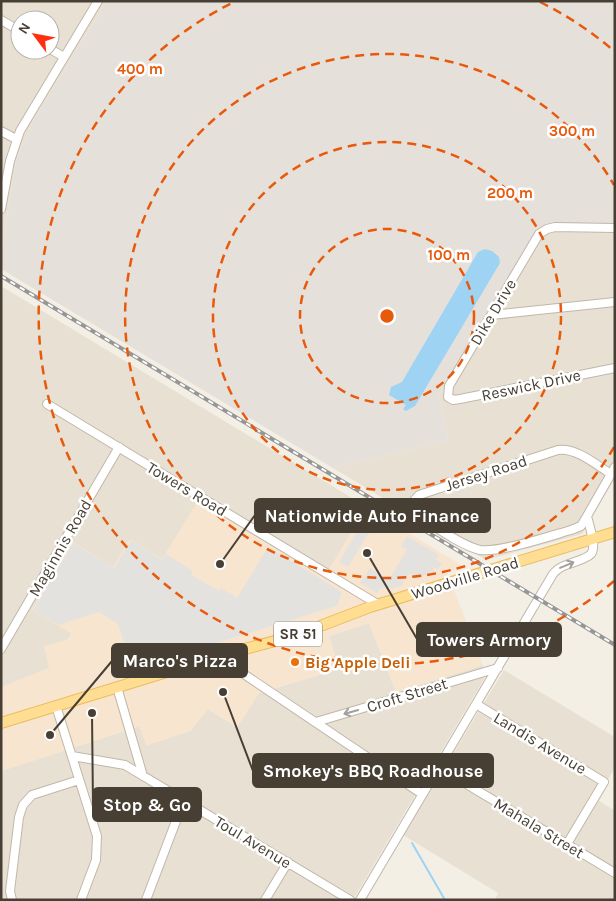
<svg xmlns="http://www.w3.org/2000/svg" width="616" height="901" viewBox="0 0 616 901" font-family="Karla,sans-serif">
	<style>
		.residential { fill: #e8e1d3; fill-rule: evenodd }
		.commercial { fill: #f7e5cf }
		.industrial { fill: #e6e0da }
		.parking { fill: #e4e2de }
		.water { fill: #9ed3f4 }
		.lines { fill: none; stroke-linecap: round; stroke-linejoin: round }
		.stream { stroke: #9ed3f4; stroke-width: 2 }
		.minor-casing { stroke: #c0b7a8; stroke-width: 10 }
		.major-casing { stroke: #eabc5d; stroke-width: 12 }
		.minor { stroke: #fff; stroke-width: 8 }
		.major { stroke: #ffde93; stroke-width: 10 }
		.rail-casing { stroke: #969696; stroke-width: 4 }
		.rail { stroke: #fff; stroke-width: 2; stroke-dasharray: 5.5; stroke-linecap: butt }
		.oneway { stroke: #a39f9a }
		.ring { fill: none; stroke: #e8590c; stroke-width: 2.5; stroke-dasharray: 9 6 }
		.food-dot { fill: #e8710a; stroke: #fff; stroke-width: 2 }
		.labels { text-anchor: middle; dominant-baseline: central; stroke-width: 5; stroke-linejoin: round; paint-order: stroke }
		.shield { fill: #fff; stroke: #7e7971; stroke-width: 1 }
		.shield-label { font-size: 15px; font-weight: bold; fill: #473f34 }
		.street-label { font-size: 16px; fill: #473f34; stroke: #fff }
		.food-label { font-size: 16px; font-weight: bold; fill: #c56008; stroke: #fff; text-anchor: start }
		.centre { fill: #e8590c; stroke: #fff; stroke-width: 2.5 }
		.ring-label { font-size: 15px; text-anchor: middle; font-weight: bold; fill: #e8590c; stroke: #fff; stroke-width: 5; stroke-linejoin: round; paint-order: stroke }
		.leader { fill: none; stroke: #473f34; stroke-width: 2 }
		.callout-dot { fill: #473f34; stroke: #fff; stroke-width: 2 }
		.callout { fill: #473f34; stroke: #473f34; stroke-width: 2 }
		.callout-label { font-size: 18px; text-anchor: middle; font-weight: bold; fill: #fff }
	</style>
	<rect width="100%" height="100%" fill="#f4efe5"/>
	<path class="residential" d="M1,1H107L34,119L16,160L1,256ZM20,20H50V50H20Z
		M539,225H615V478L582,534L486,560L333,468L448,440L439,395Z
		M1,286L367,507L325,576L162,559L114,567L50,668L4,686L1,693Z
		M369,623L396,692L483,665L484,679L353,900H1V771L140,726L147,745L190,731L208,709L237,727L259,693L339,669L329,636Z
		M504,670L615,737V768L596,799L615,811V900H495L498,893L403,835Z"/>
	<path class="commercial" d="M199,499L325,576L367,507L466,568L447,572L483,665L396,692L369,623L329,636L339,669L259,693L237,727L208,709L190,731L146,745L139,726L1,771V693L4,686L49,668L44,646L69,639L72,634L32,610L73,542L113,567L130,539L162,559Z"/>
	<path class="industrial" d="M107,1H615V225L539,226L439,395L448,440L333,468L1,269V256L16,160L34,119Z"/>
	<path class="parking" d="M367,514L382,523L377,532L371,529L348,567L339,562Z
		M407,536L439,555L436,560L442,563L438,569L433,567L434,572L414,579L412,574L408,575L403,581V585L393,588L386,587L379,589L377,593L360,583L370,568L385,577L391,576L407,550L401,546Z
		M131,540L162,560L166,554L193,571L191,575L219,591L221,588L237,598L268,547L342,592L338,604L336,606L133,669L118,624L99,612L58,625L33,610L73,543L114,568Z"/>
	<path class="water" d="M485,249L492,251L499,257L500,263L415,406L406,411L403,409L406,405L389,395L391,387L402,382L478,252Z"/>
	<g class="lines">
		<path class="stream" d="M412,843L445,900"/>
		<defs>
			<path id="minor" d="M1,20L20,31
				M50,49L64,57
				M1,131L16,139
				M1,209L10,161L20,131L98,1
				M615,228L555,227L547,229L539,234L449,386L448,397L453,400L460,399L615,368
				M492,315L615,302
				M47,404L379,605
				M587,516L581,526L571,530C550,536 499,553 480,550C462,546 434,526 418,516L413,509L412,503L419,495L558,450C577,448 595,464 611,474
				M1,649L119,447
				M217,656L422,794
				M117,687L143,776
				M476,704L604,782L567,844
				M56,706L97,836L96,860L81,900
				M316,722L498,668
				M72,756L125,765L350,900
				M438,767L615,873
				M12,900L10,891L19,817L23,805L32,795L79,780
				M146,900L184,800
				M265,900L288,862
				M360,900L553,574C557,569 562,566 569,564C576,561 586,559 591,554C597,547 589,525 587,516L615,467"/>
			<path id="major" d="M1,723L222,655L294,636L370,607L615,532"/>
		</defs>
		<use href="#minor" class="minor-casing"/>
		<use href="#major" class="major-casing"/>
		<use href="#minor" class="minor"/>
		<use href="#major" class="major"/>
		<defs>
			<path id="rail" d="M1,276L615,645"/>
		</defs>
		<use href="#rail" class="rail-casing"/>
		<use href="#rail" class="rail"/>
	</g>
	<defs><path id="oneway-shaft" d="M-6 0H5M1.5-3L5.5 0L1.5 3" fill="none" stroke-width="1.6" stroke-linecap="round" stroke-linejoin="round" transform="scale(1.25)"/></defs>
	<g class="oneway">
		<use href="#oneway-shaft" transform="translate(567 565) rotate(-23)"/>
		<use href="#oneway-shaft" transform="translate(351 712) rotate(164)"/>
	</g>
	<g class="ring">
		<circle cx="387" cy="316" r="87"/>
		<circle cx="387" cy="316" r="174"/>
		<path d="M614 447A262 262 0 1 1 614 185"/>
		<path d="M614 581A349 349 0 1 1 234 2M540 2A349 349 0 0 1 614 51"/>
	</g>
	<circle class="food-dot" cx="295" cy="662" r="5"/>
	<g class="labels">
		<rect class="shield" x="274" y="621.5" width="48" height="25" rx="4"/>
		<g class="shield-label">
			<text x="298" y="634">SR 51</text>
		</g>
		<g class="street-label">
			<text transform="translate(493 312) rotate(-59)">Dike Drive</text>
			<text transform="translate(531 385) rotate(-12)">Reswick Drive</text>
			<text transform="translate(486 473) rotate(-18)">Jersey Road</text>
			<text transform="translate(187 489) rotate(31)">Towers Road</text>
			<text transform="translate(60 548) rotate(-60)">Maginnis Road</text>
			<text transform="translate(465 578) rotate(-17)">Woodville Road</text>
			<text transform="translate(407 695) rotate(-17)">Croft Street</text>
			<text transform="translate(540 743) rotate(31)">Landis Avenue</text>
			<text transform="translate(539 828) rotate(31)">Mahala Street</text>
			<text transform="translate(253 842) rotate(31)">Toul Avenue</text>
		</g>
		<g class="food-label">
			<text x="305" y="662">Big Apple Deli</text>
		</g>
	</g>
	<circle cx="387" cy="316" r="8" class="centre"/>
	<g class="ring-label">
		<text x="140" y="74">400 m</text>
		<text x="572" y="136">300 m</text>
		<text x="510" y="198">200 m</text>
		<text x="449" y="260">100 m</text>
	</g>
	<path class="leader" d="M220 564L255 515M367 553L417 639M50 735L112 661M223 692L253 771M92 713L93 805"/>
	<g class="callout-dot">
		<circle cx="220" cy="564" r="5"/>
		<circle cx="367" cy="553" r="5"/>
		<circle cx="50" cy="735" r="5"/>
		<circle cx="223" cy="692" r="5"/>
		<circle cx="92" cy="713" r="5"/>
	</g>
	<g class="callout">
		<rect x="255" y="499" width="235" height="33" rx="5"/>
		<rect x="417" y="623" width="144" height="33" rx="5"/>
		<rect x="112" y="644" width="135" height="33" rx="5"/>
		<rect x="253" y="754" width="240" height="33" rx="5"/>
		<rect x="93" y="788" width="108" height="33" rx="5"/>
	</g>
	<g class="callout-label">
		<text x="372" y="522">Nationwide Auto Finance</text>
		<text x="489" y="646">Towers Armory</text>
		<text x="180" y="667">Marco's Pizza</text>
		<text x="373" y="777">Smokey's BBQ Roadhouse</text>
		<text x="147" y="811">Stop &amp; Go</text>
	</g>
	<rect width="616" height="901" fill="none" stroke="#473f34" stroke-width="5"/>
	<g transform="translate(35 35) rotate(302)"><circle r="24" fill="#ffffff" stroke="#b5b2ae"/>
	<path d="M0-4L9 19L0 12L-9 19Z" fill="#ff2f11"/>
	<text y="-8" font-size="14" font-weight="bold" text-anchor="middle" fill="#473f34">N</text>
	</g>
</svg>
